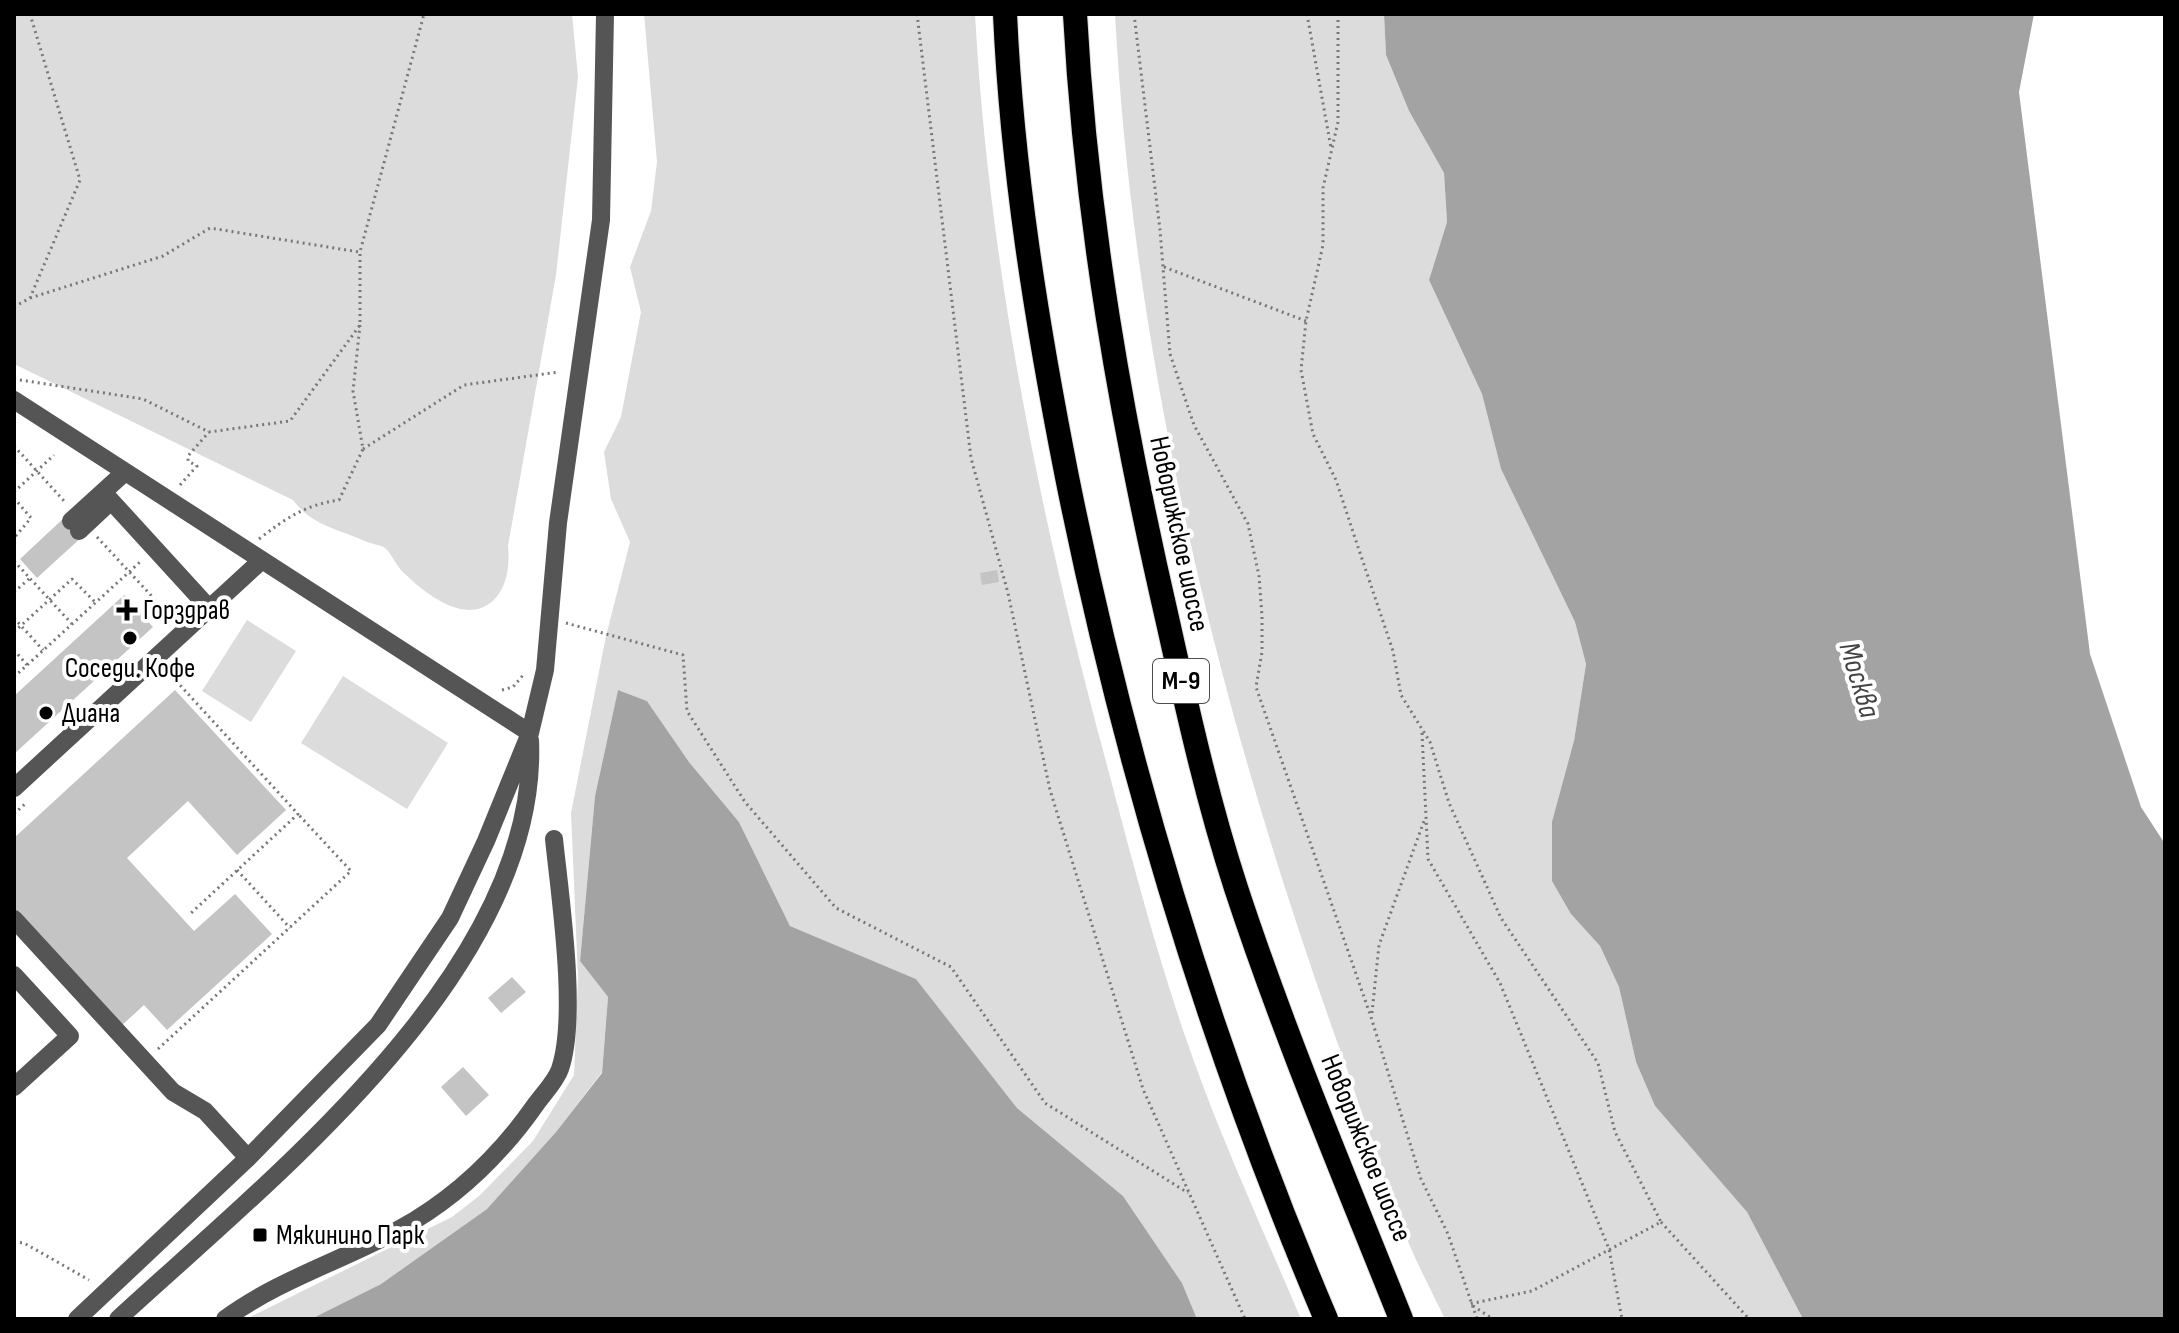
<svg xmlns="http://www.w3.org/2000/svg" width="2179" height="1333" viewBox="0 0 2179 1333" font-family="'Sofia Sans Condensed',sans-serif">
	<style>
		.green { fill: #dcdcdc }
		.water { fill: #a3a3a3 }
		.building { fill: #c4c4c4 }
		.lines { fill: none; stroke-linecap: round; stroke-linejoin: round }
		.highway-casing { stroke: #dbdbdb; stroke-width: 26 }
		.path { stroke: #777; stroke-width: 3; stroke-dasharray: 2 4; stroke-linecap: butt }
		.minor { stroke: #555; stroke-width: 18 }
		.highway { stroke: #000; stroke-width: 24 }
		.poi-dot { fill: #000; stroke: #fff; stroke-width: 3 }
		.labels { text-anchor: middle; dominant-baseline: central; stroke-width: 8; stroke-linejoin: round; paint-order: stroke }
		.shield { fill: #fff; stroke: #4c4c4c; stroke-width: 2 }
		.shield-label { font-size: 26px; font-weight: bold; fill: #000 }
		.street-label { font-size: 28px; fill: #000; stroke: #fff }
		.poi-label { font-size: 28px; fill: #000; stroke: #fff; text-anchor: start }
		.water-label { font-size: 30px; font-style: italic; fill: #444; stroke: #fff }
	</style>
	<rect width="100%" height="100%" fill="#fff"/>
	<path class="green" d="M14,14H572L578,77L556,275L508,546C510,565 507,591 490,603C463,624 423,592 404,573C396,566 392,554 385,548C381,545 372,544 367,542C339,529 312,526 293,500L14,364Z
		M644,14H975C989,269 1041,522 1108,769C1131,856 1154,944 1183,1030C1216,1128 1260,1223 1301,1319H1197L1182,1283L1123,1196L1017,1108L916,979L790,926L739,822L689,762L647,701L618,690L595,796L580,961L608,997L602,1072L556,1132L487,1209L381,1284L311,1319H246L452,1217L479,1196L533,1141L574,1075L578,978L571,813L606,636L630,542L611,499L604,452L621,417L641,312L630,267L651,211L657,162Z
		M1115,14H1384L1386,55L1409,111L1444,173L1447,222L1429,280L1482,394L1501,469L1575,622L1586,664L1574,741L1571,914L1600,946L1619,987L1636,1062L1655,1106L1747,1212L1803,1319H1445C1430,1288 1414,1258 1402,1227C1378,1168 1361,1106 1339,1047C1220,715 1134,367 1115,14Z
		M247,620L296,651L251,722L202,691Z
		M343,676L448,743L407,809L301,743Z"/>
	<path class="water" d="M1384,14H2034L2019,92L2090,654L2141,807L2165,844V1319H1803L1747,1212L1655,1106L1636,1062L1619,987L1600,946L1571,914L1552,881V822L1574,741L1586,664L1575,622L1501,469L1482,394L1429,280L1447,222L1444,173L1409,111L1386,55Z
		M618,690L647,701L689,762L739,822L790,926L916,979L1017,1108L1123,1196L1182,1283L1197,1319H311L381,1284L487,1209L556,1132L602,1073L608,997L580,961L595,796Z"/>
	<path class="building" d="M66,516L84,535L37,578L20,559Z
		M997,570L999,582L982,585L980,573Z
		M124,595L153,627L14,754V696Z
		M175,690L286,810L237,855L188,801L127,858L194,931L235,894L272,934L167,1030L144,1005L121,1026L14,909V838Z
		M512,977L526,992L501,1013L488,998Z
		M463,1067L489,1095L466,1116L441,1087Z"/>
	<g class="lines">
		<defs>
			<path id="highway" d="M1005,14C1012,170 1037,325 1067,477C1125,766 1211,1048 1326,1319
				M1075,14C1086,219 1121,418 1167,618C1187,708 1207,799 1236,888C1284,1034 1344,1176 1401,1319"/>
		</defs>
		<use href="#highway" class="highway-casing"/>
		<path class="path" d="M917,14L971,458L1008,593L1050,790L1143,1089L1245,1319
			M1134,14L1160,230L1170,354L1194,425L1248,524L1259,576L1262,616V652L1256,687L1371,1017L1421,1179L1448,1234L1477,1319
			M1307,14L1331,148
			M1338,14V122L1323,188V245L1306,321L1301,370L1313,434L1336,480L1354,535L1393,651L1401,695L1430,742L1449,803L1501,918L1598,1063L1615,1132L1661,1222L1532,1291L1469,1304
			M1164,267L1306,321
			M30,298L163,256L210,228L359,252
			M14,307L30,298L80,180L30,14
			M14,379L143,399L209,432L290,421L360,325V252L424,14
			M14,446L65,502
			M363,449L464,385L559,372
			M180,485L197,466L188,461V456L209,432
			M14,492L54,455
			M14,498L31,518L14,538
			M97,537L171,617
			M259,539C286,518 305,505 339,500L363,449L353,391L360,325
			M14,561L72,624
			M14,592L29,579
			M14,618L43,650
			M566,623L683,655L687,711L745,802L836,908L951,967L1045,1103L1188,1193
			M14,632L72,579L95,602
			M14,650L27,665
			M168,672L298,814L190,914
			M14,677L140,562
			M502,690L513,687L524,674
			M1422,733L1428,859L1500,983L1609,1249L1622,1319
			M14,814L25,804
			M237,870L290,928
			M1372,1013L1379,945L1424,821
			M158,1049L351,871L298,814
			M1661,1222L1749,1319
			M14,1242L24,1243L89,1280
			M1473,1306L1493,1319"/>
		<path class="minor" d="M14,400L530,733
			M125,472L103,492L209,608
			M71,521L103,492
			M79,531L111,501
			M14,788L262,560
			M14,919L173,1092L205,1111L248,1158
			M14,975L70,1036L14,1087
			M77,1319L248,1158L378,1025L450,918L486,841L530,733L545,670L558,523L601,220L605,14
			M118,1319C271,1178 540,968 530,740
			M225,1319C278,1280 341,1261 398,1230C455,1199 499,1157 536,1104C544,1093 556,1081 560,1069C578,1016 560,897 554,839"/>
		<use href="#highway" class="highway"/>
	</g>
	<g class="poi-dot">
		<path d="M123 598h8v8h8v8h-8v8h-8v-8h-8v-8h8z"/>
		<circle cx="130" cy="638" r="8"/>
		<circle cx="46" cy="713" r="8"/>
		<rect x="252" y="1227" width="16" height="16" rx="4"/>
	</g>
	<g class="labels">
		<rect class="shield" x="1153" y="659" width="56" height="44" rx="6"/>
		<g class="shield-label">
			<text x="1181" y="681">М-9</text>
		</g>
		<g class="street-label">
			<text transform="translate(1179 534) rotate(78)">Новорижское шоссе</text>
			<text transform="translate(1366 1148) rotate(68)">Новорижское шоссе</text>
		</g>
		<g class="poi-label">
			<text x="143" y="610">Горздрав</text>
			<text x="130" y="668" text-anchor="middle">Соседи. Кофе</text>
			<text x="62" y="713">Диана</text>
			<text x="276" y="1235">Мякинино Парк</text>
		</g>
		<g class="water-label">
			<text transform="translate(1859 680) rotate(73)">Москва</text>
		</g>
	</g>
	<rect width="2179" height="1333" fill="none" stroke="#000000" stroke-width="32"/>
</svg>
